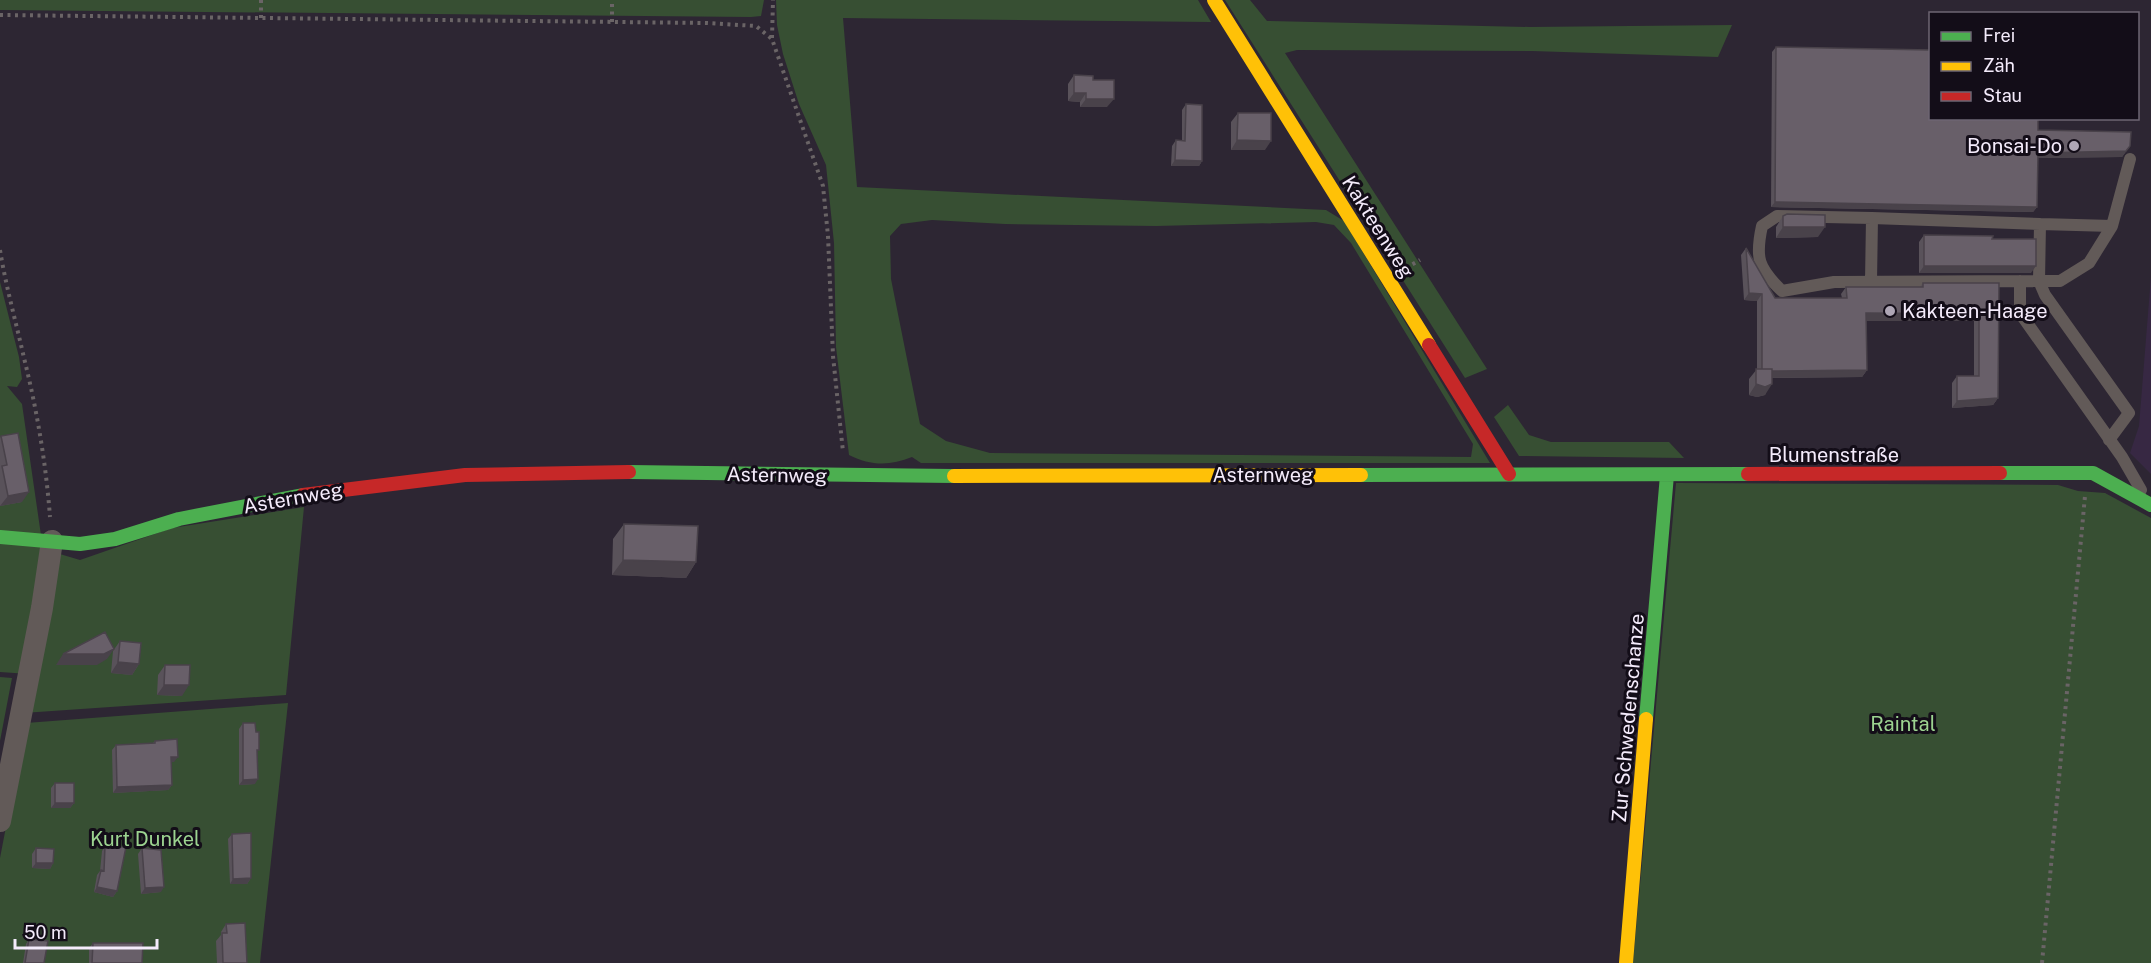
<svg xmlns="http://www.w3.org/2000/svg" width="2151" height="963" viewBox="0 0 2151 963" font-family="'Public Sans',sans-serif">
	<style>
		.built { fill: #372843 }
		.green { fill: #374f33; fill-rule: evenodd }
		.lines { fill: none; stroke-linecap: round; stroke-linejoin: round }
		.path { stroke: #6a6466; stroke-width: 4; stroke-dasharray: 3 4.5; stroke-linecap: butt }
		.lane { stroke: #625a58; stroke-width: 12 }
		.street { stroke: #625a58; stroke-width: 22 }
		.fast { stroke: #4caf50; stroke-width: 14 }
		.slow { stroke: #ffc107; stroke-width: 14 }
		.jam { stroke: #c62828; stroke-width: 14 }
		.wall { fill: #59525a }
		.shaded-wall { fill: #49424a }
		.building { fill: #685f69; stroke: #49424a; stroke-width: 1.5 }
		.poi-dot { fill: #aea6b5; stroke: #130d18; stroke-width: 2 }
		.labels { text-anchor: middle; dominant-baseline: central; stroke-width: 6; stroke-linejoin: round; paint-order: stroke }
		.poi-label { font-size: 20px; fill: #f4ebfb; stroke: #130d18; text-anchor: end }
		.street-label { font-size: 20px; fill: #f4ebfb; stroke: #130d18 }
		.park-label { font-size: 20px; fill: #9cd390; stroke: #130d18 }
	</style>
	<rect width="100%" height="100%" fill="#2d2633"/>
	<path class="built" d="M2151,276V474L2130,453L2139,426Z"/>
	<path class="green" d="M0,0H764L761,16L751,17L0,10Z
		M776,0H1198L1211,22L843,18L857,187L1326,210L1344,221L1490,463H921L912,457C890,466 871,466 849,455L836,347L834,243L826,165L799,104L783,54L777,25ZM932,220L1005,224L1156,226L1316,222L1334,225L1351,243L1473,444L1471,457L990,453L946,441L920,424L891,279L890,236L901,224Z
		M1225,0H1250L1267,21L1530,27L1732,25L1718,57L1532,51L1297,50L1285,53L1487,369L1465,378Z
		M0,282L19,357L22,379L17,387L7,386L22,404L43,549L80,560L172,528L304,507L286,695L23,713L29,674L0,672Z
		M1508,405L1529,435L1551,442H1669L1684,458L1519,456L1494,417Z
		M1676,483L2058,485L2078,491L2105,493L2151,518V963H1633Z
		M0,677L12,678L0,741Z
		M288,703L260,963H0V858L26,723Z"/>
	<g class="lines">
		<path class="path" d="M261,0V20
			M0,15L707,23L756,26L772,39L823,186L828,236L833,356L843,452
			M612,22V0
			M772,38L773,0
			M0,250C6,287 16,322 24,358C37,410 46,464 50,517
			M1406,268L1420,260
			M2042,963L2085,496"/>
		<path class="lane" d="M1872,218L2040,224L2039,281L2045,295L2129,413L2109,440
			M2040,224L2112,226L2130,159
			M2020,281V313L2122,457L2141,490
			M1871,282L1872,218L1777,216L1762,226C1755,258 1758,268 1782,291L1834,282L2060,281L2089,263L2112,226"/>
		<path class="street" d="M0,821L42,608L52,541"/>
		<path class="fast" d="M629,472L954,476
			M2000,473H2093L2151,505
			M1361,475L1748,474
			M0,537L80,544L115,539L179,519L303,495
			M1646,719L1667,475"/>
		<path class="slow" d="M1214,0L1429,345
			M954,476L1361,475
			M1626,963L1646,719"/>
		<path class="jam" d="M1429,345L1509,474
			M1748,474L2000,473
			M303,495L465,475L629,472"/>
	</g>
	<path class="wall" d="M1776,47L2038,130L2130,146L2122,157L2038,158L2037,207L2033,212L1771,207L1772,52Z
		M1074,75L1093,80L1107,107H1080V102L1068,101V84Z
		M1186,104L1202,161L1199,166H1171L1172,146L1176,140H1182V110Z
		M1238,113L1265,150H1231V122Z
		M1783,216L1818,237L1776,238V227Z
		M1924,235L1992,239L2031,273H1919V242Z
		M1746,248L1775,298H1842L1841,294L1846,287H1920L1923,283H1999L1998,398L1993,405L1952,408V383L1957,376H1974V321H1866L1867,370L1862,377L1772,378L1765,395L1757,397L1749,395V379L1757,369V301L1744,300L1741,255Z
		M1,436L22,502L0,506V438Z
		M624,524L696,562L686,578L612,575L613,539Z
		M120,641L139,664L132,675L111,673L113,651Z
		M165,665L182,696L157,695L158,675Z
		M243,723L257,754L255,784L239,785V729Z
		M155,741L174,762H171L172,785L168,790L113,793L112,750L116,745L153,743Z
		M55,783L74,803L70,808H51V788Z
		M232,834L251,878L247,884H230L228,839Z
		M105,846L117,891L113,897L94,892L97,875L100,871L102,851Z
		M36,848L53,863L50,869L32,868V854Z
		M142,848L161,892L141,894L138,854Z
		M226,924L247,963H217L216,941L221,935V932Z
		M29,939L44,963H23L26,944Z
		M93,943L142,963H89V948Z"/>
	<path class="shaded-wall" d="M1074,93H1086L1080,102L1068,101Z
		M1086,99H1114L1107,107H1080Z
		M1237,140L1271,141L1265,150H1231Z
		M2130,146L2122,157L2034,158L2038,153Z
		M1175,160L1202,161L1199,166H1171Z
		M1775,202L2037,207L2033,212L1771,207Z
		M1783,227H1825L1818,237L1776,238Z
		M1924,266H2036L2031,273H1919Z
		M1749,293L1762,294L1757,301L1744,300Z
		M1866,313L1979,314L1974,321H1862Z
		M1867,370L1862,377L1757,378L1762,371Z
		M1756,384H1772L1765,395L1757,397L1749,395Z
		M1998,398L1993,405L1952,408L1957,401Z
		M29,492L22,502L0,506L8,496Z
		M623,560L696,562L686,578L612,575Z
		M114,649L107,659L97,665H56L63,654Z
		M118,662L139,664L132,675L111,673Z
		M164,685H189L182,696L157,695Z
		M171,757H178L174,762H167Z
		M258,779L255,784L239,785L243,780Z
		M172,785L168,790L113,793L117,787Z
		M55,803H74L70,808H51Z
		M36,863H53L50,869L32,868Z
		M251,878L247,884H230L233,879Z
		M97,887L117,891L113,897L94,892Z
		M164,887L161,892L141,894L145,888Z"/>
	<path class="building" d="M1776,47L1930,50V118H2038V130L2131,132L2130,146L2126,151L2038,153L2037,207L1775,202Z
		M1074,75L1093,76V80H1114V99H1086V93H1074Z
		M1186,104L1202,105V161L1175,160L1176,140L1185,141Z
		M1238,113H1271V141L1237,140Z
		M1787,214L1825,215V227H1783V216Z
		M1924,235L1993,236L1992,239H2036V266H1924Z
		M1746,248L1775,298H1847L1846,287H1923V283H1999L1998,398L1957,401V376H1979V314L1866,313L1867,370L1772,371V369H1762V294L1749,293Z
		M1756,369H1772V384L1765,387L1756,384Z
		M18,433L29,492L8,496L2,466L7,465L1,436Z
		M624,524L698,526L696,562L623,560Z
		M105,632L114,649L104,654H63Z
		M120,641L141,643L139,664L118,662Z
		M165,665H190L189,685H164Z
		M243,723H255L256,732H259V750H257L258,779L243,780Z
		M177,739L178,757H171L172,785L117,787L116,745L155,743V741Z
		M55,783H74V803H55Z
		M251,833V878L233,879L232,834Z
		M105,846L126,847L117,891L97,887L101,870L104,871Z
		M36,848L54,849L53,863H36Z
		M142,848L161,850L164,887L145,888Z
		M245,923L247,963H223L222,933H227L226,924Z
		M29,939L48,941L44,963H25Z
		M93,943H143L142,963H92Z"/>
	<g class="poi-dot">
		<circle cx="2074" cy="146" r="6"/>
		<circle cx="1890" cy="311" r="6"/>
	</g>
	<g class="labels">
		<g class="poi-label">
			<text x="2062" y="146">Bonsai-Do</text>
			<text x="1902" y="311" text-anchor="start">Kakteen-Haage</text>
		</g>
		<g class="street-label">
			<text transform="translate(1378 227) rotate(58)">Kakteenweg</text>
			<text x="1834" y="455">Blumenstraße</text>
			<text transform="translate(777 475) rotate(1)">Asternweg</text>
			<text x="1263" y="475">Asternweg</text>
			<text transform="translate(293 498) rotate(-10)">Asternweg</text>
			<text transform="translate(1628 718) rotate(-85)">Zur Schwedenschanze</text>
		</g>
		<g class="park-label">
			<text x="1903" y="724">Raintal</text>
			<text x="145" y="839">Kurt Dunkel</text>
		</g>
	</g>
	<rect x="1929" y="12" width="210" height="108" fill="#130d18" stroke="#6d6673" stroke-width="1.5"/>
	<rect x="1941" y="32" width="30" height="9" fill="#4caf50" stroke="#6d6673" stroke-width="1.5"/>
	<text x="1983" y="42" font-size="18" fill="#f4ebfb">Frei</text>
	<rect x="1941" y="62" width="30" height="9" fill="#ffc107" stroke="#6d6673" stroke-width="1.5"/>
	<text x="1983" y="72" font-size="18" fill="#f4ebfb">Zäh</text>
	<rect x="1941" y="92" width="30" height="9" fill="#c62828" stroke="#6d6673" stroke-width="1.5"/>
	<text x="1983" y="102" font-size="18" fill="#f4ebfb">Stau</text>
	<path d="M15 939v9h142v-9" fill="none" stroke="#f4ebfb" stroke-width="3"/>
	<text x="24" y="939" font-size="18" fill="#f4ebfb" stroke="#130d18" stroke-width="4.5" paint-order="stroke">50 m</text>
</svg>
